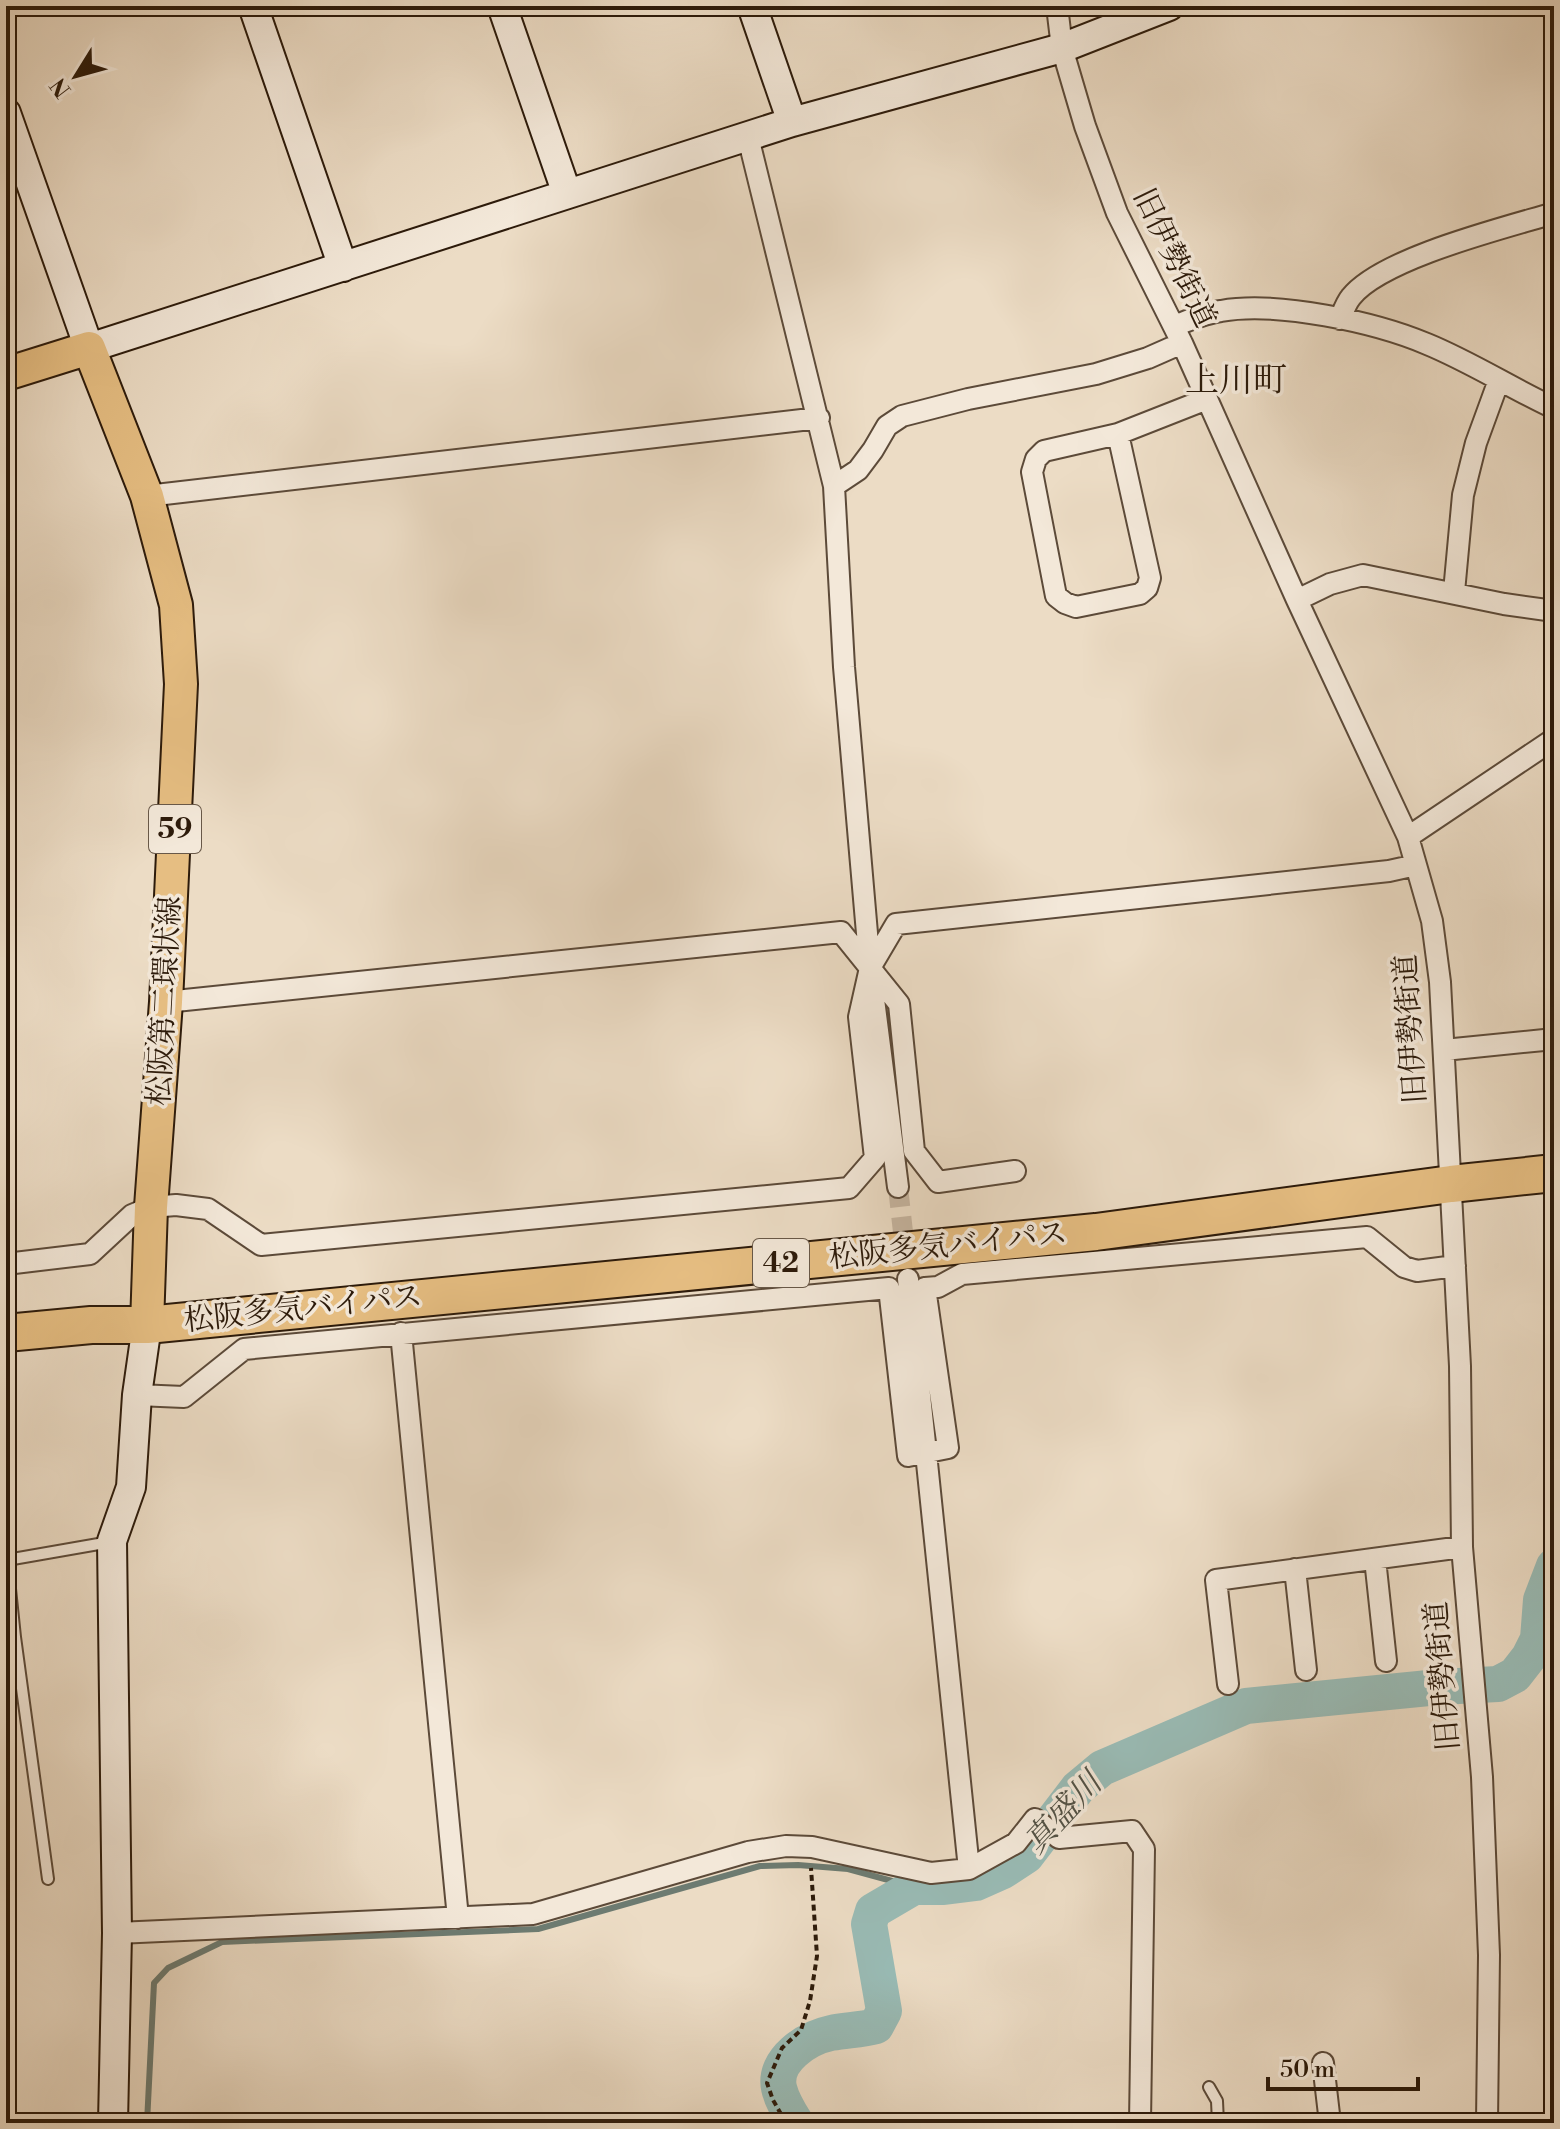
<svg xmlns="http://www.w3.org/2000/svg" width="1560" height="2129" viewBox="0 0 1560 2129" font-family="'Libre Bodoni','Noto Serif JP',serif">
	<style>
		.lines { fill: none; stroke-linecap: round; stroke-linejoin: round }
		.stream { stroke: #6d7b71; stroke-width: 6 }
		.river { stroke: #99bbb5; stroke-width: 36 }
		.street-tunnel { stroke: #c6b5a0; stroke-width: 20; stroke-dasharray: 20 10; stroke-linecap: butt }
		.lane-casing { stroke: #5c4a39; stroke-width: 14 }
		.street-casing { stroke: #5c4a39; stroke-width: 24 }
		.secondary-casing { stroke: #2c1a0a; stroke-width: 32 }
		.primary-casing { stroke: #2c1a0a; stroke-width: 36 }
		.highway-casing { stroke: #2c1a0a; stroke-width: 40 }
		.path { stroke: #2c1a0a; stroke-width: 4; stroke-dasharray: 6 4; stroke-linecap: butt }
		.lane { stroke: #f3e8d9; stroke-width: 10 }
		.street { stroke: #f3e8d9; stroke-width: 20 }
		.secondary { stroke: #f3e8d9; stroke-width: 28 }
		.primary { stroke: #e6be82; stroke-width: 32 }
		.highway { stroke: #e6be82; stroke-width: 36 }
		.labels { text-anchor: middle; dominant-baseline: central; stroke-width: 7; stroke-linejoin: round; paint-order: stroke }
		.shield { fill: #f3e8d9; stroke: #685848; stroke-width: 2 }
		.shield-label { font-size: 28px; font-weight: bold; fill: #2c1a0a }
		.street-label { font-size: 30px; fill: #2c1a0a; stroke: #f3e8d9 }
		.water-label { font-size: 32px; font-style: italic; fill: #525246; stroke: #f3e8d9 }
		.quarter-label { font-size: 34px; fill: #2c1a0a; stroke: #f3e8d9 }
	</style>
	<rect width="100%" height="100%" fill="#ecdcc5"/>
	<filter id="stains"><feTurbulence type="fractalNoise" baseFrequency=".0025" numOctaves="4"/><feColorMatrix values="0 0 0 0 .2 0 0 0 0 .09 0 0 0 0 .02 0 0 0 .5 -.17"/></filter>
	<radialGradient id="worn" r=".72"><stop offset=".6" stop-color="#630" stop-opacity="0"/><stop offset="1" stop-color="#630" stop-opacity=".3"/></radialGradient>
	<g class="lines">
		<path class="stream" d="M147,2123L154,1983L168,1968L222,1942L538,1929L760,1866L798,1865L848,1869L914,1887"/>
		<path class="river" d="M796,2123C789,2112 782,2101 779,2088C773,2060 807,2038 831,2033C846,2030 861,2030 876,2026L884,2011L869,1924L873,1911L914,1887H944L976,1883L1003,1871L1026,1856L1078,1788L1102,1768L1246,1706L1439,1687L1498,1684L1515,1675L1529,1657L1538,1639L1541,1600L1554,1566"/>
		<path class="street-tunnel" d="M898,1187L906,1259"/>
		<defs>
			<path id="lane" d="M48,1879L15,1637L7,1560L110,1542
				M1209,2087L1217,2101L1218,2123"/>
			<path id="street" d="M1057,6L1062,48L1085,126L1117,213L1182,343L1297,600L1408,837L1432,921L1440,982L1460,1366L1462,1547L1482,1777L1489,1955L1487,2123
				M748,137L834,486L844,667L870,968L898,1187
				M1340,319C1343,312 1346,303 1351,297C1382,258 1504,228 1554,213
				M1174,326C1190,320 1205,313 1221,311C1277,301 1375,322 1427,344C1471,362 1511,388 1554,408
				M1118,434L1150,578L1147,588L1140,594L1076,607L1065,603L1056,596L1032,472L1036,459L1044,451L1118,434L1207,399
				M834,486L858,470L873,450L887,426L902,416L968,399L1096,374L1148,358L1182,343
				M147,496L819,418
				M1454,592L1463,495L1476,443L1499,380
				M1297,600L1330,584L1363,575L1504,604L1554,611
				M1408,837L1554,739
				M166,1002L841,932L899,1004L914,1151L938,1182L1015,1171
				M1444,1050L1554,1039
				M6,1264L90,1254L132,1215L151,1207L176,1205L208,1209L261,1245L849,1188L875,1158L859,1017L870,968L896,924L1389,871L1416,865
				M908,1279L969,1869
				M401,1333L458,1918
				M137,1395L184,1397L244,1349L889,1288L908,1456L948,1448L925,1288L938,1287L962,1274L1367,1237L1404,1267L1417,1271L1455,1266
				M1375,1559L1386,1661
				M1295,1569L1306,1670
				M1228,1684L1216,1580L1462,1547
				M117,1933L533,1914L748,1852L786,1846L812,1847L931,1873L969,1869L1016,1843L1035,1819L1059,1838L1132,1831L1144,1849L1140,2123
				M1323,2063L1330,2123"/>
			<path id="secondary" d="M253,6L343,267
				M502,6L567,194
				M752,6L792,122
				M6,113L89,348L792,122L1062,48L1169,6
				M113,2123L117,1933L112,1541L131,1487L137,1395L147,1325"/>
			<path id="primary" d="M6,374L89,348L147,496L176,605L181,684L166,1002L151,1207L147,1325"/>
			<path id="highway" d="M6,1333L91,1325H147L1096,1232L1451,1184L1554,1173"/>
		</defs>
		<use href="#lane" class="lane-casing"/>
		<use href="#street" class="street-casing"/>
		<use href="#secondary" class="secondary-casing"/>
		<use href="#primary" class="primary-casing"/>
		<use href="#highway" class="highway-casing"/>
		<path class="path" d="M786,2123L773,2100L767,2083L782,2048L801,2030L810,2001L817,1956L811,1868"/>
		<use href="#lane" class="lane"/>
		<use href="#street" class="street"/>
		<use href="#secondary" class="secondary"/>
		<use href="#primary" class="primary"/>
		<use href="#highway" class="highway"/>
	</g>
	<g class="labels">
		<g class="shield">
			<rect x="149" y="805" width="52" height="48" rx="6"/>
			<rect x="753" y="1239" width="56" height="48" rx="6"/>
		</g>
		<g class="shield-label">
			<text x="175" y="829">59</text>
			<text x="781" y="1263">42</text>
		</g>
		<g class="street-label">
			<text transform="translate(1174 258) rotate(64)">旧伊勢街道</text>
			<text transform="translate(165 1001) rotate(-87)">松阪第二環状線</text>
			<text transform="translate(1411 1029) rotate(-94)">旧伊勢街道</text>
			<text transform="translate(948 1246) rotate(-6)">松阪多気バイパス</text>
			<text transform="translate(303 1309) rotate(-6)">松阪多気バイパス</text>
			<text transform="translate(1443 1676) rotate(-95)">旧伊勢街道</text>
		</g>
		<g class="water-label">
			<text transform="translate(1063 1813) rotate(-47)">真盛川</text>
		</g>
		<g class="quarter-label">
			<text x="1236" y="381">上川町</text>
		</g>
	</g>
	<rect width="1560" height="2129" fill="none" stroke="#ecdcc5" stroke-width="32"/>
	<rect x="8" y="8" width="1544" height="2113" fill="none" stroke="#2c1a0a" stroke-width="4"/>
	<rect x="16" y="16" width="1528" height="2097" fill="none" stroke="#2c1a0a" stroke-width="2"/>
	<g transform="translate(76 76) rotate(233)" stroke="#f3e8d9" stroke-width="6" paint-order="stroke">
	<path d="M0-6L14 30L0 20L-14 30Z" fill="#2c1a0a"/>
	<text y="-12" font-size="22" font-weight="bold" text-anchor="middle" fill="#2c1a0a">N</text>
	</g>
	<path d="M1268 2077v12h150v-12" fill="none" stroke="#2c1a0a" stroke-width="4"/>
	<text x="1280" y="2077" font-size="24" fill="#2c1a0a" stroke="#f3e8d9" stroke-width="6" paint-order="stroke">50 m</text>
	<rect width="100%" height="100%" filter="url(#stains)"/>
	<rect width="100%" height="100%" fill="url(#worn)"/>
</svg>
